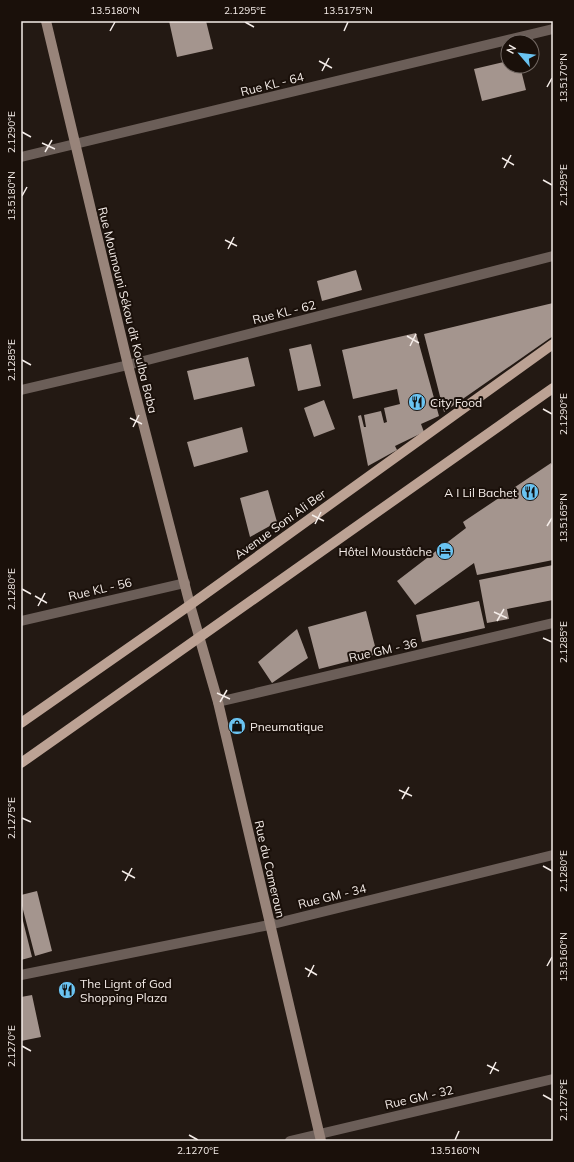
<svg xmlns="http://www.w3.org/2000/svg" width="574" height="1162" viewBox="0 0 574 1162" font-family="Mulish,sans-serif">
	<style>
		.building { fill: #a4958e }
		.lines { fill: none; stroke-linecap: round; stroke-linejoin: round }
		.street { stroke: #6b5e58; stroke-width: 10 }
		.secondary { stroke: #98847a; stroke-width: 10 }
		.primary { stroke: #bca294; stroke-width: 10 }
		.ticks { fill: none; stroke: #f5ede9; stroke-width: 1.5 }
		.labels { text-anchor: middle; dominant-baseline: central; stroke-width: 4; stroke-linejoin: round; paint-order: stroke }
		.street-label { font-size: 12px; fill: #f5ede9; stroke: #1a100a }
		.poi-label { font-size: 12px; fill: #f5ede9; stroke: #1a100a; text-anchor: start }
		.neatline { fill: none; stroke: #f5ede9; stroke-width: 1.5 }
		.ticks-label { font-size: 10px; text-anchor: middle; fill: #f5ede9 }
	</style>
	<rect width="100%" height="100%" fill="#231913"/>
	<path class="building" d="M169,21H206L213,49L177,57Z
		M508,61V66H520L526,90L482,101L474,69Z
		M356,270L362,290L322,301L317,281Z
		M553,303V336L444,412L424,334Z
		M416,333L439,416L421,424L424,432L395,446L397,450L368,466L358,416L361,415L364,427H366L364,415L381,411L384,423L387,422L384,408L400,404L397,389L353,399L342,350Z
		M311,344L321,386L298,391L289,349Z
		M248,357L255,386L194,400L187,371Z
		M324,400L335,429L314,437L304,408Z
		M242,427L248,452L194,467L187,442Z
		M551,463L553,467V560L477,575L474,563L415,605L397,581L466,528L463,522Z
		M268,490L277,522L250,537L240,498Z
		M553,565V600L507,609L509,619L487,623L479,580Z
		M479,601L485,628L422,642L416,615Z
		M366,611L377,654L319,669L308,627Z
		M297,629L308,658L272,683L258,662Z
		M37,891L52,951L35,956L21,902V895Z
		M21,913L32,957L21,960Z
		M32,995L41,1037L21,1041V997Z"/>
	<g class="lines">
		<path class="street" d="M21,157L553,29
			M21,390L128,365L553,256
			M21,621L185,583
			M218,702L553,623
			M21,975L269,925L553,855
			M290,1141L553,1079"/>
		<path class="secondary" d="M46,21L128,365L190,605L218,702L321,1141"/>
		<path class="primary" d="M21,723L190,605L553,344
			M21,763L553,388"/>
	</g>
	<path class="ticks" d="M245,22L254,27M110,31L115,22M344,31L348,22M319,61L332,68M322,71L329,58M547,87L552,78M22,132L31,137M42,143L55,149M45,152L52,140M502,158L514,165M504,168L511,155M543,180L552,185M22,196L27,187M225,240L237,246M228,249L234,237M407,336L419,343M410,346L416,334M22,360L31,365M543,409L552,414M130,418L142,424M133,427L139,415M312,515L324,521M315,524L321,512M547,526L552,518M22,589L31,594M35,596L47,603M38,606L45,593M494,612L507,618M497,621L504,609M543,638L552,642M217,693L230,699M220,702L227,690M399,790L412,796M402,799L409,787M22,818L31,822M543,866L552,871M122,871L135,878M125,881L132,868M547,966L552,957M305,968L317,975M308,977L314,965M22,1046L31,1051M487,1065L499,1071M490,1074L496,1062M543,1095L552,1100M189,1135L198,1140M455,1140L459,1131"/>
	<defs>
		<symbol id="restaurant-disc" viewBox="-11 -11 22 22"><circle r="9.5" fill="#6ac3f1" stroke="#1a100a"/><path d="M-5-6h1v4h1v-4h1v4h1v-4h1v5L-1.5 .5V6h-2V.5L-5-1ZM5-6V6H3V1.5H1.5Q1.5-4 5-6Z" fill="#111"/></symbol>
		<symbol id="hotel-disc" viewBox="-11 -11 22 22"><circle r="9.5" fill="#6ac3f1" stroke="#1a100a"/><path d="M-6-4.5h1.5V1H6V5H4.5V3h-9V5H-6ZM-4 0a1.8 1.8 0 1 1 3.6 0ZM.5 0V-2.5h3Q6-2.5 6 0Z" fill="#111"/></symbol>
		<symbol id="shop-disc" viewBox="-11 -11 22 22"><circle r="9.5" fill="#6ac3f1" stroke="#1a100a"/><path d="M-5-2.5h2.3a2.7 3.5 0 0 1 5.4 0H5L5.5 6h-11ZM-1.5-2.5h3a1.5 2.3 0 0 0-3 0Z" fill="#111"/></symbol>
	</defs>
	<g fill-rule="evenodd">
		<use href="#restaurant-disc" x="407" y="392" width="20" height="20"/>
		<use href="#restaurant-disc" x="520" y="482" width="20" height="20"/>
		<use href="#hotel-disc" x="435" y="541" width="20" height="20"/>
		<use href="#shop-disc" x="227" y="716" width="20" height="20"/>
		<use href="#restaurant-disc" x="57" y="980" width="20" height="20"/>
	</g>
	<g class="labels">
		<g class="street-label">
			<text transform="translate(272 84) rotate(-14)">Rue KL - 64</text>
			<text transform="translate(128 310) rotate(76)">Rue Moumouni Sékou dit Koulba Baba</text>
			<text transform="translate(284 312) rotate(-14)">Rue KL - 62</text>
			<text transform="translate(280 524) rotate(-36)">Avenue Soni Ali Ber</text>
			<text transform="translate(100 589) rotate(-13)">Rue KL - 56</text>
			<text transform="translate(383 650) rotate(-13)">Rue GM - 36</text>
			<text transform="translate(270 869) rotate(77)">Rue du Cameroun</text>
			<text transform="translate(332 896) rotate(-14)">Rue GM - 34</text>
			<text transform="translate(419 1097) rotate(-13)">Rue GM - 32</text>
		</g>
		<g class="poi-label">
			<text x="430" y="402">City Food</text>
			<text x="517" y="492" text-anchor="end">A I Lil Bachet</text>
			<text x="432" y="551" text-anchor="end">Hôtel Moustâche</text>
			<text x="250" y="726">Pneumatique</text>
			<text x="80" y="983">The Lignt of God<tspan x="80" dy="14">Shopping Plaza</tspan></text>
		</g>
	</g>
	<rect width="574" height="1162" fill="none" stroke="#1a100a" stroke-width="44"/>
	<g transform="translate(520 54) rotate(298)"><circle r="19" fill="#1a100a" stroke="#726863"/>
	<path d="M0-3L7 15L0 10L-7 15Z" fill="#6ac3f1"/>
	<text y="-6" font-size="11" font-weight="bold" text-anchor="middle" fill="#f5ede9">N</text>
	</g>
	<rect x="22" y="22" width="530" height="1118" class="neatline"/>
	<g class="ticks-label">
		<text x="115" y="14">13.5180°N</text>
		<text x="245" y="14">2.1295°E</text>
		<text x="348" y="14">13.5175°N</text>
		<text transform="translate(563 78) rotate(-90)" y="4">13.5170°N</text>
		<text transform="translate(11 132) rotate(-90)" y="4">2.1290°E</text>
		<text transform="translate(563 185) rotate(-90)" y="4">2.1295°E</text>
		<text transform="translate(11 196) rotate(-90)" y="4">13.5180°N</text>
		<text transform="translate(11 360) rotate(-90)" y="4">2.1285°E</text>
		<text transform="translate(563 414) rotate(-90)" y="4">2.1290°E</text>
		<text transform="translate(563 518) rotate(-90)" y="4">13.5165°N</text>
		<text transform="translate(11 589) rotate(-90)" y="4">2.1280°E</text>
		<text transform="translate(563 642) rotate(-90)" y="4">2.1285°E</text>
		<text transform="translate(11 818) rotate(-90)" y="4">2.1275°E</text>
		<text transform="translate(563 871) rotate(-90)" y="4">2.1280°E</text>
		<text transform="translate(563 957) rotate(-90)" y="4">13.5160°N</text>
		<text transform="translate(11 1046) rotate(-90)" y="4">2.1270°E</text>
		<text transform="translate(563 1100) rotate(-90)" y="4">2.1275°E</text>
		<text x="198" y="1154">2.1270°E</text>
		<text x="455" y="1154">13.5160°N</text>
	</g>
</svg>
